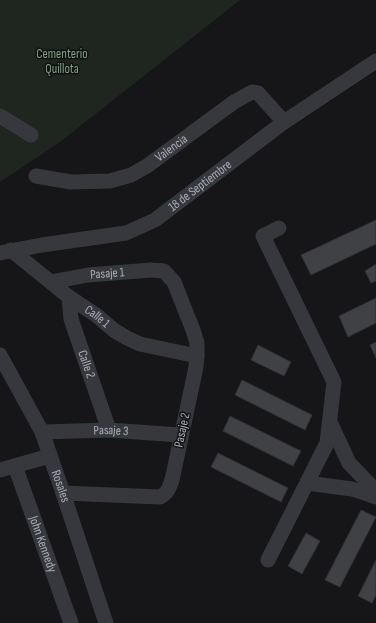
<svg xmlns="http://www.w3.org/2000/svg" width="376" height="623" viewBox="0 0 376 623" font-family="'Sofia Sans Condensed',sans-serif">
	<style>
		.green { fill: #1e261f }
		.building { fill: #404145; stroke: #303034 }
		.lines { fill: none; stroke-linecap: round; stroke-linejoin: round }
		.minor { stroke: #37383d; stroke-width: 15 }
		.labels { text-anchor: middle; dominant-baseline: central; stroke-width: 3; stroke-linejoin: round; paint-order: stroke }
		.park-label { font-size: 13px; fill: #7fa381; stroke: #111113 }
		.street-label { font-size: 13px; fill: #a8adb8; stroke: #111113 }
	</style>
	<rect width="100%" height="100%" fill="#161618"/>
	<path class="green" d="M0,0H240L60,142L0,182Z"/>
	<path class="building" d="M376,220V244L311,275L301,255Z
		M376,264V281L371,283L365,271Z
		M376,298V323L348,337L339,316Z
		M376,342V358L370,345Z
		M258,345L291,362L284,376L251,360Z
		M242,380L312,415L305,430L235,395Z
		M230,416L301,451L293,466L223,431Z
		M218,453L288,488L281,502L211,467Z
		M361,510L376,517L340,587L325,580Z
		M306,533L320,541L302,574L288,566Z
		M376,560V595L372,603L358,596Z"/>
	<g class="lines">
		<g class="minor">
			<path d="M0,116L31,135"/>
			<path id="s1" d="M36,176L71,182L110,181L131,175L147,166L234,102L252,92L258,93L284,122"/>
			<path id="s2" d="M11,250L69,297L96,315L115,331L127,338L140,344L197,356"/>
			<path id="s3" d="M0,253L42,245L126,233L155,220L284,122L376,61"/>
			<path id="s4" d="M51,282L88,275L151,270L164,271L174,282L193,330L197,343V356L196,367L172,480C169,488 168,493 160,497L63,493"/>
			<path id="s5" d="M69,297L71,319L109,430"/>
			<path id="s6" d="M0,355L42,432L63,493L106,623"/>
			<path d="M330,422L349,463L376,491"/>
			<path id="s7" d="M42,432L109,430L180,435"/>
			<path id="s8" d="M15,466L71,623"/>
			<path d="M0,470L50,456"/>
			<path d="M307,483L352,489L376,497"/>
			<path d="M268,560L327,443L334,382L263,236L279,228"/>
		</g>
	</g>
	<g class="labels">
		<g class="park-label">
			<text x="62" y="54">Cementerio<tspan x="62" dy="15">Quillota</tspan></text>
		</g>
		<g class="street-label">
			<text stroke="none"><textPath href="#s1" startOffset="145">Valencia</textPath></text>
			<text stroke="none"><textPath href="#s3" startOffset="216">18 de Septiembre</textPath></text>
			<text stroke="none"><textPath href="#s4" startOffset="57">Pasaje 1</textPath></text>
			<text stroke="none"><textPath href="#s2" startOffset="109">Calle 1</textPath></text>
			<text stroke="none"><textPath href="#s5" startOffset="70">Calle 2</textPath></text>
			<text transform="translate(182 430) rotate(-78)">Pasaje 2</text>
			<text stroke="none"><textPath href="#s7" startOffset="69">Pasaje 3</textPath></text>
			<text stroke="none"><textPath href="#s6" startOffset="145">Rosales</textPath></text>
			<text stroke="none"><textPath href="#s8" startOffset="83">John Kennedy</textPath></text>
		</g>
	</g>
</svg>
